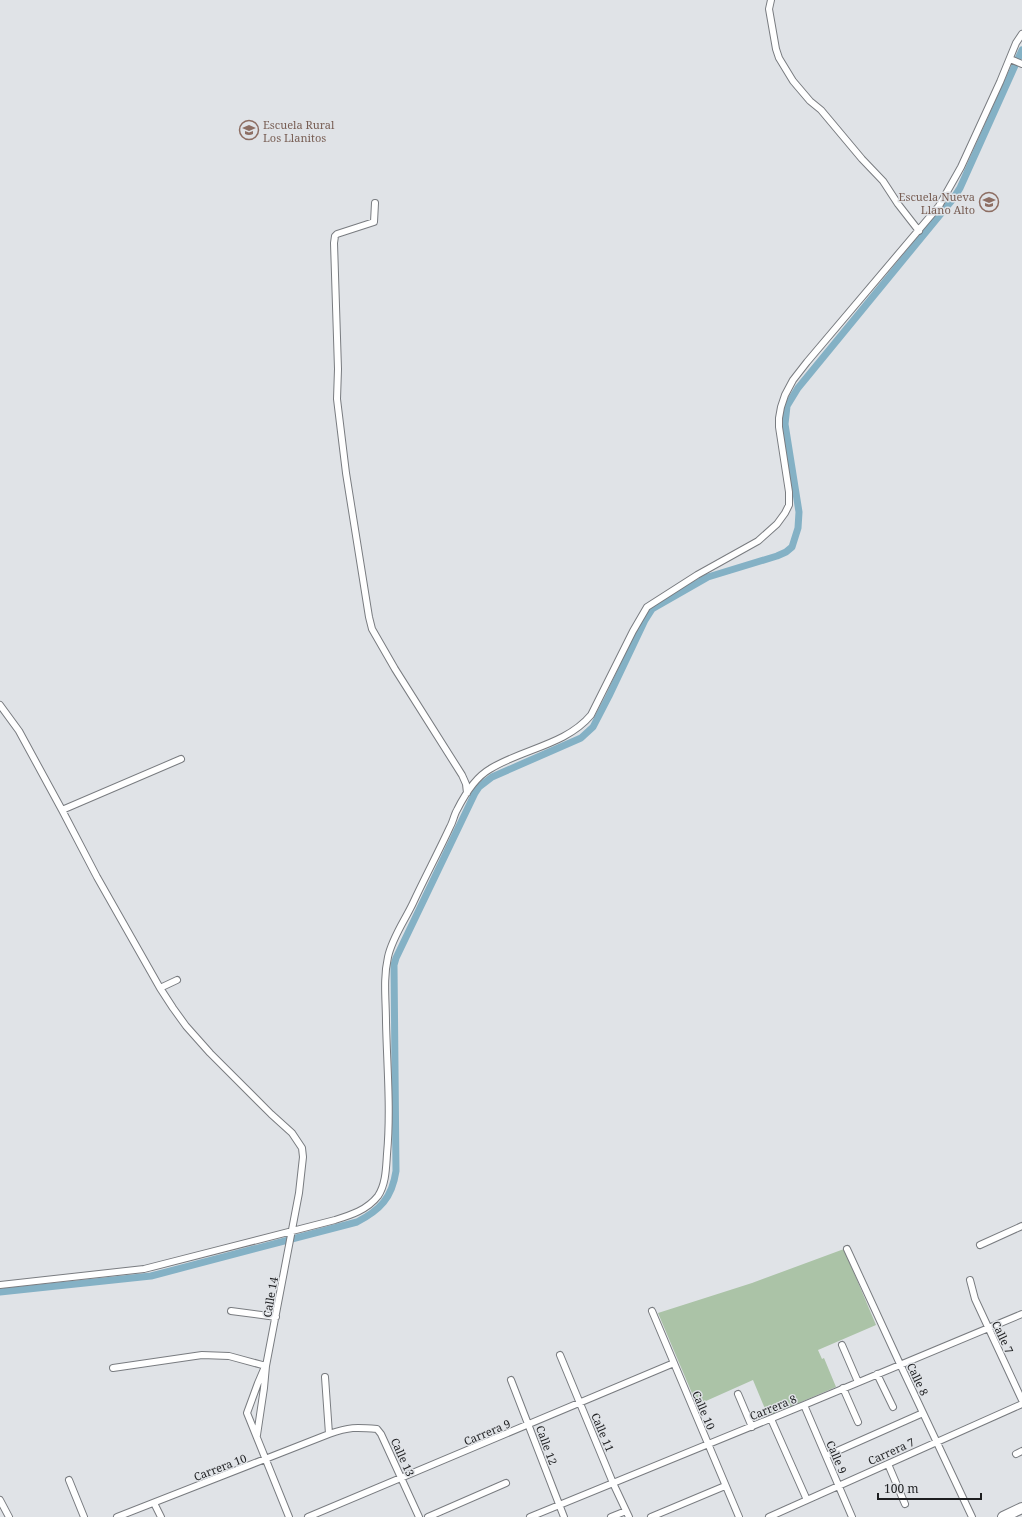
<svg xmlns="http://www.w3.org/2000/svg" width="1022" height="1517" viewBox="0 0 1022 1517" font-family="'Noto Serif',serif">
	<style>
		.green { fill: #abc3a7 }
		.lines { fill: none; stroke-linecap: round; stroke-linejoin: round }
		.canal { stroke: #84b1c5; stroke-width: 7 }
		.street-casing { stroke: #797c80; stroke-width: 8 }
		.primary-casing { stroke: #797c80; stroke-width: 12 }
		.street { stroke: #fff; stroke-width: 6 }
		.primary { stroke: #fff; stroke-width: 10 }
		.labels { text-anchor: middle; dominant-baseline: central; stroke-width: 3; stroke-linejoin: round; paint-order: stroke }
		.education-label { font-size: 11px; fill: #785e54; stroke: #e0e3e7; text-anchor: start }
		.street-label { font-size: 11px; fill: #1d1e20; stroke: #e0e3e7 }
	</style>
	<rect width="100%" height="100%" fill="#e0e3e7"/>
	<path class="green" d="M844,1249L876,1325L818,1350L822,1359L824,1358L836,1387L768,1416L753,1380L697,1405L658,1313L752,1283Z"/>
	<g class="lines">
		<path class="canal" d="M0,1292L151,1276L357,1222C380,1210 392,1198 396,1171L394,965L396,958L475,793L479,787L492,777L581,738L593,727L609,696L645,620L652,609L708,577L777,556L786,552L792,547L798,528L799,512L785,424L787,406L798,388L953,199L960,188L1022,50"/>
		<defs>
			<path id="street" d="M771,0L769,9L776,49L779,58L793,81L810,101L821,110L862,159L883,181L898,204L919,231
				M1010,59L1022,64
				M375,203L374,222L337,234L335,236L334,243L338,369L337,399L346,473L369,617L372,629L395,669L462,775L466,784L467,793
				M0,705L19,731L62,810L97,877L160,988L173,1008L186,1026L210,1053L271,1114L292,1133L302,1148L303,1157L299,1193L266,1366L264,1388L257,1435
				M62,810L181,759
				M160,988L177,980
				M980,1245L1022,1226
				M847,1249L900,1364L972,1517
				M970,1280L975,1299L1022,1400
				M0,1285L144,1269L335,1220C351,1215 367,1210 378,1196C386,1184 386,1168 387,1154C391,1110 387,1066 386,1022C386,1000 383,979 388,957C392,938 405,920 413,903C425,877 438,853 450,827C453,822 454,815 457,810C464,796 476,777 490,769C522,749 566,745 591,715L633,631L647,607L697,575L758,541L777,524L785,513L789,505V492L779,427V418L781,407L785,395L793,380L807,362L939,206L961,167L1000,82L1016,43L1022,34
				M231,1311L276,1317
				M652,1311L739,1517
				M842,1345L858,1382
				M560,1355L613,1483L629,1517
				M113,1368L202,1355L229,1356L266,1366
				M264,1369L258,1383L247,1413L289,1517
				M877,1374L893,1407
				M325,1377L329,1434
				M511,1380L564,1517
				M843,1388L858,1422
				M738,1394L752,1427
				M804,1405L852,1517
				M771,1419L807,1500
				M1016,1454L1022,1451
				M826,1456L923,1413
				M888,1464L905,1504
				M69,1480L84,1517
				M0,1500L9,1517
				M154,1503L161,1517
				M117,1517L329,1434C349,1427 356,1427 377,1429L381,1434L419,1517
				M308,1517L674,1363
				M428,1517L506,1483
				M530,1517L804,1405L1022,1314
				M611,1517L626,1511
				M651,1517L725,1486
				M769,1517L1022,1404"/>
			<path id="primary" d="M1003,1517L1022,1508"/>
		</defs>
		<use href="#street" class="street-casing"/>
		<use href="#primary" class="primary-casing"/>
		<use href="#street" class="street"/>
		<use href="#primary" class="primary"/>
	</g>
	<defs>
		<symbol id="school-ring" viewBox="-11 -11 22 22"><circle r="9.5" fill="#e0e3e7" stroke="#8d6e63" stroke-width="1.5"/><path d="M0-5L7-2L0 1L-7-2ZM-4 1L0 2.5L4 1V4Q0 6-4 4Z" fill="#8d6e63"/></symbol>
	</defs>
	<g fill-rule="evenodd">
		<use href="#school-ring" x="238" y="119" width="22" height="22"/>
		<use href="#school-ring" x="978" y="191" width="22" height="22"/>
	</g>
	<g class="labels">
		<g class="education-label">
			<text x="263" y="124">Escuela Rural<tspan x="263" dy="13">Los Llanitos</tspan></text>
			<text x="975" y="196" text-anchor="end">Escuela Nueva<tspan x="975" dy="13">Llano Alto</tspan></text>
		</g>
		<g class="street-label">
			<text transform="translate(270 1297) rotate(-80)">Calle 14</text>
			<text transform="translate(1003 1337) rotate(65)">Calle 7</text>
			<text transform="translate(918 1379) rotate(65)">Calle 8</text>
			<text transform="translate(773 1407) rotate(-22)">Carrera 8</text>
			<text transform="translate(704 1410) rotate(67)">Calle 10</text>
			<text transform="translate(487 1432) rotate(-23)">Carrera 9</text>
			<text transform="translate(603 1432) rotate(67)">Calle 11</text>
			<text transform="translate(547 1445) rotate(70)">Calle 12</text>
			<text transform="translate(891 1451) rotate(-24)">Carrera 7</text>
			<text transform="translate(403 1457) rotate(66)">Calle 13</text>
			<text transform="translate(837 1457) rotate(67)">Calle 9</text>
			<text transform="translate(220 1467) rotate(-21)">Carrera 10</text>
		</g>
	</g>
	<path d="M878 1493v6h103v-6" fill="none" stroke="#1d1e20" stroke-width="2"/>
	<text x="884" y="1493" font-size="12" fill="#1d1e20" stroke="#e0e3e7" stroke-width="3" paint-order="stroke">100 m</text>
</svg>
